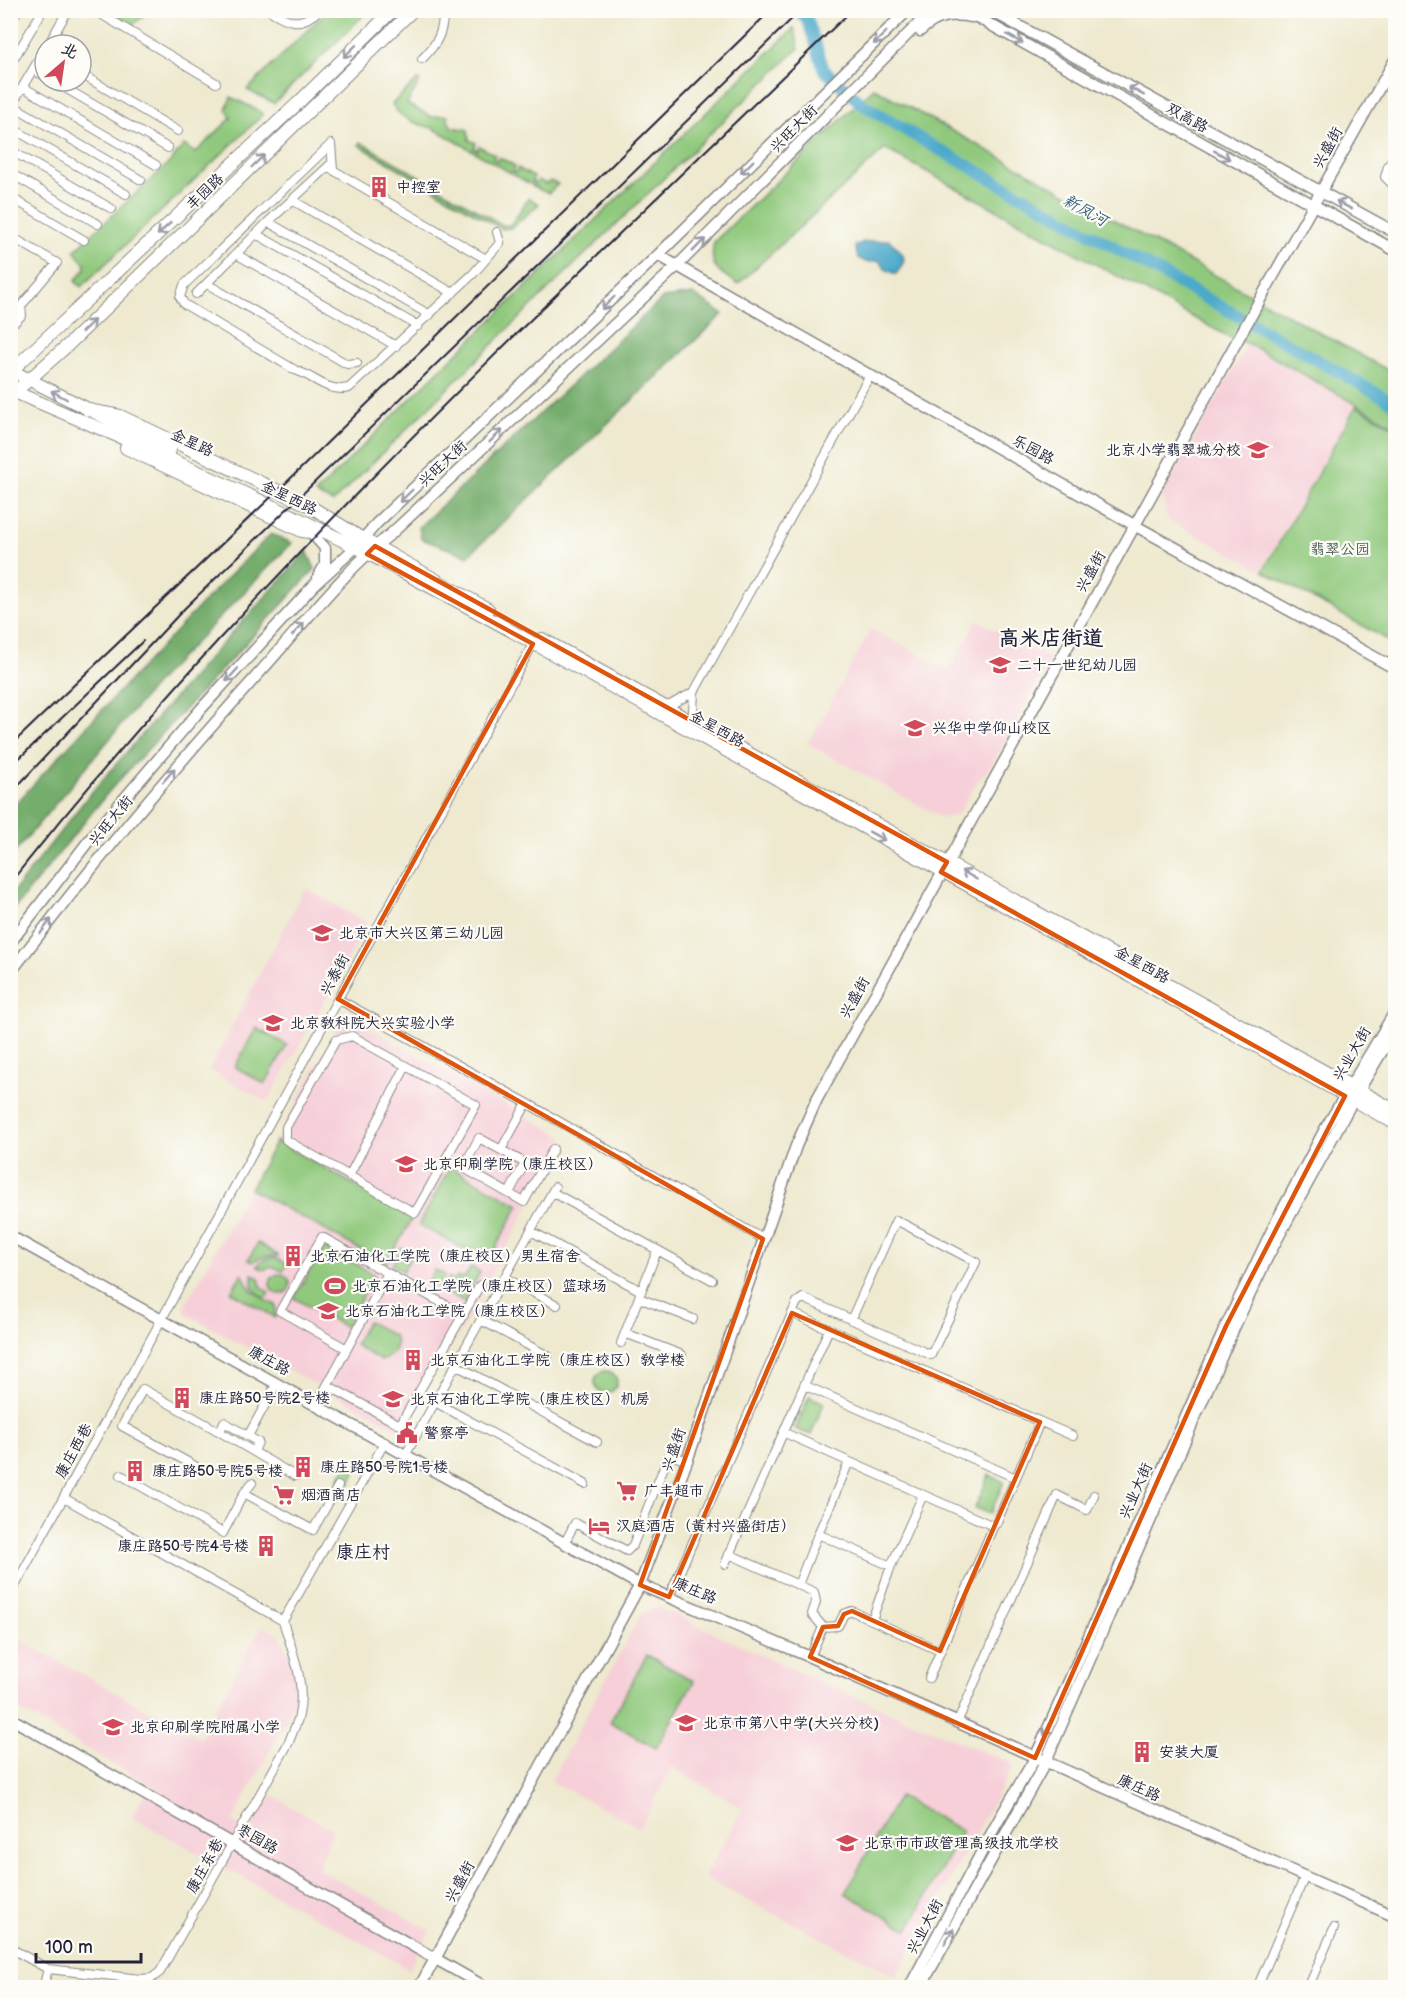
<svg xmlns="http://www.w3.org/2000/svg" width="1406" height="1998" viewBox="0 0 1406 1998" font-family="'Balsamiq Sans','LXGW WenKai TC',sans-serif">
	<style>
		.built { fill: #f6cfd8 }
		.green { fill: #90c97d; stroke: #59765c; stroke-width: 1.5 }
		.forest { fill: #74ad6c; stroke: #4b6854; stroke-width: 1.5 }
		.water { fill: #4ba9ca; stroke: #366682; stroke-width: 1.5 }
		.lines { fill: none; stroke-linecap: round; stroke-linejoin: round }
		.river { stroke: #4ba9ca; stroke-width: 12 }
		.street-casing { stroke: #888685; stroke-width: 10 }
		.secondary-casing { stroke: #888685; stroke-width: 13 }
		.primary-casing { stroke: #888685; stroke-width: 14 }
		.street { stroke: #fff; stroke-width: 8 }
		.secondary { stroke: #fff; stroke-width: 10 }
		.primary { stroke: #fff; stroke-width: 12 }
		.rail { stroke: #22223b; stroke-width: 2 }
		.oneway { stroke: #9c9ca7 }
		.marked { fill: none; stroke: #de560e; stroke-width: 4.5; stroke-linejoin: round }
		.labels { text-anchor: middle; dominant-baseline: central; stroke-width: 4.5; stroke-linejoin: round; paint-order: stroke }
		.street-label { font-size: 15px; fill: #22223b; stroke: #fdfcf7 }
		.poi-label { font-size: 15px; fill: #22223b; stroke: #fdfcf7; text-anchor: start }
		.park-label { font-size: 15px; fill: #485c52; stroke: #fdfcf7 }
		.water-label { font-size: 16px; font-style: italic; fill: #345f7b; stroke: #fdfcf7 }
		.quarter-label { font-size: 18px; fill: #22223b; stroke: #fdfcf7 }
		.district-label { font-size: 21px; font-weight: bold; fill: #22223b; stroke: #fdfcf7 }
	</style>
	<rect width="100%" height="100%" fill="#fdfcf7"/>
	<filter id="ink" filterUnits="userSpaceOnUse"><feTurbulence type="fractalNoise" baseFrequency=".0167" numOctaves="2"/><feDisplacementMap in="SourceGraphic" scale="12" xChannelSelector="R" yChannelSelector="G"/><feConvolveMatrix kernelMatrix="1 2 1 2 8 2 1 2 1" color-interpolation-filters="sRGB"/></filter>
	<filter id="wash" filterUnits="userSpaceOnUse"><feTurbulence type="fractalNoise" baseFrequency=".008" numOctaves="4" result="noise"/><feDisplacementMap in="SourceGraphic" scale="24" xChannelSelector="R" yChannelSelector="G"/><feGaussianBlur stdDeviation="1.35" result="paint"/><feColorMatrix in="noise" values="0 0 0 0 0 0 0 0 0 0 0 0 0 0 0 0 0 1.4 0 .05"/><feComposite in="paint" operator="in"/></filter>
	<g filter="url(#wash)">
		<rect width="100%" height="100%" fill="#eee9cf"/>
		<path class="built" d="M1247,344L1355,405L1261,570L1168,520L1162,496Z
			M977,620L1051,659L992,764L977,782L958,814L943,818L808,744L871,629L949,670Z
			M305,888L367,923L340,975L267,1102L209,1070Z
			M354,1020L565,1138L467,1320L400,1430L186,1314L184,1308L337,1029Z
			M658,1607L813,1679L1014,1765L896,1976L704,1878L743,1808L672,1767L640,1828L551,1781L641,1614Z
			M261,1627L277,1632L298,1670L302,1691L232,1822L255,1834L253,1823L269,1794L333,1830L318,1869L430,1930L409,1969L132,1817L150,1785L11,1705V1635L200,1739Z"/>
		<path class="green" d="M328,10L368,11L274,103L247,90Z
			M104,11L150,10V11L131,26Z
			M794,28L799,48L518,319L333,502L315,494L413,396Z
			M418,79L420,81L407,104L432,117L444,115L448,116C449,134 458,125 468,130L469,140L476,143L474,148L477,150L479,146L495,155L493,158L497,161L499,157L515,166L513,171L516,172L518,168L534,177L532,181L536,184L538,180L546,184L550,181L558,184L549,193L542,191L433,128C418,125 399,118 392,104Z
			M874,88L1395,374V426L1251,345L1229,337L885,149L738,284C719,272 708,268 714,242Z
			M231,97L261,112L263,115L81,287L75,281L85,269V264L74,251L171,161L184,145L195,153L231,118L226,109Z
			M360,142L501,224L507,226L511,224L529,198L539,204L511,228L502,229L362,147L359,145Z
			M1356,406L1395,428V644L1263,571Z
			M256,1028L287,1045L265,1084L235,1067Z
			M276,1141L413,1217L386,1264L250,1189Z
			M450,1167L519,1205L488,1262L419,1225Z
			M258,1243L279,1256C268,1255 262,1256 253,1262L248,1260Z
			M324,1246L375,1275L345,1327L294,1298Z
			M401,1248L412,1254L403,1271L392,1265Z
			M270,1258H275L287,1264L283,1271L271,1266L264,1270L257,1266L263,1260Z
			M471,1267L480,1272L465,1302L442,1290L449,1277L454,1280L457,1277H465Z
			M435,1270L445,1275L439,1287L428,1282Z
			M242,1273L250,1289L265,1299L252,1287V1274L259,1278L261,1286L269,1293L265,1300L276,1305V1318L231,1292Z
			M270 1284a10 10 0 1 1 20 0a10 10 0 1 1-20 0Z
			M367,1321L394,1336C400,1347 391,1357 381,1361L355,1345Z
			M595 1382a11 11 0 1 1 22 0a11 11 0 1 1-22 0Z
			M809,1396L824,1403L811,1435L795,1429Z
			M346,1466L354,1470L355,1473L350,1483L346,1484L338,1479Z
			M989,1475L1004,1482L990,1514L975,1508Z
			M647,1655L694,1681L656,1748L610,1722Z
			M899,1796L962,1831L908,1930L845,1893Z"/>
		<path class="forest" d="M693,294L723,314L468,556L421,539L419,527L663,298Z
			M271,534L292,543L158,681L11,857V809C96,716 181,623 271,534Z
			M307,551L315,569L111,789L11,913V895L89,795L210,657Z"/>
		<path class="water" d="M889,240C902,253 911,256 896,274L885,269L880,261L866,262L858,258L855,246L864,242Z"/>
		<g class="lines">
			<path class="river" d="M797,10L808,21L824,70L862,104L929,144L1396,404"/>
		</g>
	</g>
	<g filter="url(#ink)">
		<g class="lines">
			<defs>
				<path id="street" d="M94,10L216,83
					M269,10C289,22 300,28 319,10
					M17,12L18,10
					M48,45L68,10
					M422,59C437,44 444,32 443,10
					M10,65L43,10
					M33,70L45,76
					M81,74L178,131
					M53,81L168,148
					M23,87L156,165
					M12,105L141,180
					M10,108L45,49
					M10,127L126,194
					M331,144L184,285L180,297L184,304L295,370C314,376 327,393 349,388L473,274L500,243L497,232
					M331,144L333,170L486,259
					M10,150L112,209
					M1396,153L1388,166L1385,177L1396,188
					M10,173L98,224
					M10,197L84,240
					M292,200L453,293
					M268,222L430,315
					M256,234L418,326
					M10,236L57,263L21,306L22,315L16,321L10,322
					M236,254L396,346
					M207,284L347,364L357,363
					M196,294L268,222L331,164
					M663,705H670L694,692
					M700,725L693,711L694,692L870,375
					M338,999L527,1103L763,1239
					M352,1036L476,1105L415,1213L286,1140V1127L336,1040Z
					M501,1150L527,1103
					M446,1158L524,1202L553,1149
					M463,1168L479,1138L525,1163L509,1193
					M349,1176L406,1066
					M552,1192L712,1280
					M531,1231L641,1291
					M505,1278L557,1305
					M639,1298L693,1319
					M792,1313L1073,1436
					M481,1320L548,1356
					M829,1329L784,1431L785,1433L991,1525L996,1524L1040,1422
					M625,1333L682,1355
					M621,1343L657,1251
					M347,1349L280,1311L322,1237L464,1315
					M456,1365L597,1442
					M327,1385L400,1425L480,1285
					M804,1385L1016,1478
					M435,1402L585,1484
					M317,1404L388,1273
					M248,1436L277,1383
					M254,1452L295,1476
					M406,1454L555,1187
					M849,1462L818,1534L891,1566L923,1495
					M195,1466L122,1426L143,1389L220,1432L224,1422L258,1442L254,1452L220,1432
					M121,1475L223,1533L244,1493L252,1483
					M244,1493L313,1530L338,1486
					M64,1498L283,1621
					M565,1542L575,1523L627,1551L633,1545L669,1454L687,1461
					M729,1554L814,1592L816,1602L812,1614L823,1627L838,1626L844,1614L852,1611L940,1651
					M725,1564L784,1431
					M798,1585L818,1534
					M10,1595L533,644
					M669,1597L797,1302L803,1298L931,1355L976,1262L896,1220L851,1320
					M872,1620L891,1566
					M810,1657L823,1627
					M929,1678L994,1525
					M957,1723L1057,1495L1087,1510L1094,1495
					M10,1948L48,1969L141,1979L152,1978L160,1972L289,1742C292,1733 297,1724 299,1715C306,1682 292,1651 283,1621L385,1442
					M43,1988L48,1969
					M1257,1988L1305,1876
					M1308,1988L1334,1928"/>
				<path id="secondary" d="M964,10L1396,251
					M990,10L1396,233
					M920,31C936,16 951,13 972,17
					M658,255L1134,525L1396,669
					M308,529L325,548V565L318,577
					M10,943L94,834L201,709L314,585L356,547L377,523L658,255L908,10
					M10,973C89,868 174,768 261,671C304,623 343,572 393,532L677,266L932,10
					M10,1236L640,1585L810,1657L1396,1917
					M10,1718L487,1988
					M419,1988L640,1585L687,1461L796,1146L817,1099L1257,305L1396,58
					M909,1988L997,1823L1035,1758L1226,1326L1275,1224L1325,1129L1396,1010
					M920,1988L1045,1763L1234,1328L1268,1256L1353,1100L1396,1028"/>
				<path id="primary" d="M10,370L170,450
					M10,372L297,104L393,10
					M10,390L155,452L289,514L356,547L483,615L1396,1124
					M15,392L68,345L413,10
					M88,410L120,416L308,505L363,539L488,609
					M126,448L302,531L318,533
					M542,639L1396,1111"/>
			</defs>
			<use href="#street" class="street-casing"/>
			<use href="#secondary" class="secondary-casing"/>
			<use href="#primary" class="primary-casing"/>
			<use href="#street" class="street"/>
			<use href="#secondary" class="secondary"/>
			<use href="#primary" class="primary"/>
			<path class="rail" d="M10,746L290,479L771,10
				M10,767L143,641
				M10,794L185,608L801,10
				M10,883C262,566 561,291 852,10"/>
		</g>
		<defs><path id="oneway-shaft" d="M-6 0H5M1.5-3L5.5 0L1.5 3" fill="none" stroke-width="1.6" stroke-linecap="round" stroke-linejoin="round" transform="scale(1.5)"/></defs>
		<g class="oneway">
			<use href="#oneway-shaft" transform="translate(880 38) rotate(136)"/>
			<use href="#oneway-shaft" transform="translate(1015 39) rotate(29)"/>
			<use href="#oneway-shaft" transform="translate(350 51) rotate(136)"/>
			<use href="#oneway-shaft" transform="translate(1136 91) rotate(-151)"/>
			<use href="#oneway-shaft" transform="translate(1222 155) rotate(29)"/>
			<use href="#oneway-shaft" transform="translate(258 161) rotate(-44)"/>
			<use href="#oneway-shaft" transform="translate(747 167) rotate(135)"/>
			<use href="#oneway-shaft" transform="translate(1344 205) rotate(-151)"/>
			<use href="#oneway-shaft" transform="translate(164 229) rotate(137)"/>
			<use href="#oneway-shaft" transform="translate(699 245) rotate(-45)"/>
			<use href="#oneway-shaft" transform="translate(608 303) rotate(136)"/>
			<use href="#oneway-shaft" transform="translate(88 326) rotate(-44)"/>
			<use href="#oneway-shaft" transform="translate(59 395) rotate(-152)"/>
			<use href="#oneway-shaft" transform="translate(496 436) rotate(-43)"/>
			<use href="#oneway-shaft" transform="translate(406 496) rotate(136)"/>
			<use href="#oneway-shaft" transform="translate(298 629) rotate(-48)"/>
			<use href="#oneway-shaft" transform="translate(232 675) rotate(132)"/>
			<use href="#oneway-shaft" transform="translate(169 775) rotate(-49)"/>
			<use href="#oneway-shaft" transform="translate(877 836) rotate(29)"/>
			<use href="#oneway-shaft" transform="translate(969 875) rotate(-150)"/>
			<use href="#oneway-shaft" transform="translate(46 926) rotate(-53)"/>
			<use href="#oneway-shaft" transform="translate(1048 1728) rotate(114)"/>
			<use href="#oneway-shaft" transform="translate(949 1936) rotate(-61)"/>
		</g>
	</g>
	<path class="marked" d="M375,546L947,862L941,872L1345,1096L1226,1326L1035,1758L810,1657L823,1627L838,1626L844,1614L852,1611L940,1651L1040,1422L792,1313L669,1597L640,1585L763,1239L338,999L533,644L367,554Z"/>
	<defs>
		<symbol id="building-bare" viewBox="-9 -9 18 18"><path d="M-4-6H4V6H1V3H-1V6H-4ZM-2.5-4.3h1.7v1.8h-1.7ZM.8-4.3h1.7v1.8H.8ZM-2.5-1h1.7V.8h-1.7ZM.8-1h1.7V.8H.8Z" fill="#d1495b" stroke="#fdfcf7" stroke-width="2.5" paint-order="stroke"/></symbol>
		<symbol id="school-bare" viewBox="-9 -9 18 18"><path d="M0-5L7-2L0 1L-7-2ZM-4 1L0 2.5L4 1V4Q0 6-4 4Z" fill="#d1495b" stroke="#fdfcf7" stroke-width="2.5" paint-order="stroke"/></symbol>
		<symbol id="university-bare" viewBox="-9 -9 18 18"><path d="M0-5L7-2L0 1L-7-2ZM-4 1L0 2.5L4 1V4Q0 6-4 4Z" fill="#d1495b" stroke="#fdfcf7" stroke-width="2.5" paint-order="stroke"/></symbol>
		<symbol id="stadium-bare" viewBox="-9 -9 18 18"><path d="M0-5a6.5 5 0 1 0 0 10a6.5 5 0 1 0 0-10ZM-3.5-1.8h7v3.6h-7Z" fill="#d1495b" stroke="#fdfcf7" stroke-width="2.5" paint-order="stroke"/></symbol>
		<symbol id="civic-bare" viewBox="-9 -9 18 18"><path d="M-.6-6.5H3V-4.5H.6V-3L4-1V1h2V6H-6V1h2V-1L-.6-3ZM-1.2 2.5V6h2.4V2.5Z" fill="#d1495b" stroke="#fdfcf7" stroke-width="2.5" paint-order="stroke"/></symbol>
		<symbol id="supermarket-bare" viewBox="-9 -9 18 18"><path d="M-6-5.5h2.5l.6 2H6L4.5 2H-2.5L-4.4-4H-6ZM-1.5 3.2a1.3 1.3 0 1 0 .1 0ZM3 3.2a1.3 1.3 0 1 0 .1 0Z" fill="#d1495b" stroke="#fdfcf7" stroke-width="2.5" paint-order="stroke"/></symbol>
		<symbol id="hotel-bare" viewBox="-9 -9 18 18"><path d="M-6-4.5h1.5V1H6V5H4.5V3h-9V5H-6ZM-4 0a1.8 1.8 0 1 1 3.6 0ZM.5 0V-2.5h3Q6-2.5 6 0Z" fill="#d1495b" stroke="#fdfcf7" stroke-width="2.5" paint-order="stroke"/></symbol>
	</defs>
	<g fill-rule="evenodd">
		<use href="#building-bare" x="364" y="172" width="30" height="30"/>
		<use href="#school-bare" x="1243" y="435" width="30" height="30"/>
		<use href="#school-bare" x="985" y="650" width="30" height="30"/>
		<use href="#school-bare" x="900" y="713" width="30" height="30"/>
		<use href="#school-bare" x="307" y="918" width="30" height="30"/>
		<use href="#school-bare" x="258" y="1008" width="30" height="30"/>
		<use href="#university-bare" x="391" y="1149" width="30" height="30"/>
		<use href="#building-bare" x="278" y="1241" width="30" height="30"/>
		<use href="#stadium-bare" x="320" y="1271" width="30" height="30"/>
		<use href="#university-bare" x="313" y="1296" width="30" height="30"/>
		<use href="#building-bare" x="398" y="1345" width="30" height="30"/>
		<use href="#building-bare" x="167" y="1383" width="30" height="30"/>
		<use href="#university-bare" x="378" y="1384" width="30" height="30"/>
		<use href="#civic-bare" x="392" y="1418" width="30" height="30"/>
		<use href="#building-bare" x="288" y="1452" width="30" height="30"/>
		<use href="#building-bare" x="120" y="1456" width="30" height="30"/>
		<use href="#supermarket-bare" x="612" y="1476" width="30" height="30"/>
		<use href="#supermarket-bare" x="269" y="1480" width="30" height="30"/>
		<use href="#hotel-bare" x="584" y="1511" width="30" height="30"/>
		<use href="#building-bare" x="251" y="1531" width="30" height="30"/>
		<use href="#school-bare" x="671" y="1708" width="30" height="30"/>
		<use href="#school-bare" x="98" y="1712" width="30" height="30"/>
		<use href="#building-bare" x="1127" y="1737" width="30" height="30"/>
		<use href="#school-bare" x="832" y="1828" width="30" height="30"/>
	</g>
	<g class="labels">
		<g class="street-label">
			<text transform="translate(1187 118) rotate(29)">双高路</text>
			<text transform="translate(794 129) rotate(-45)">兴旺大街</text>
			<text transform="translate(1328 148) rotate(-61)">兴盛街</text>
			<text transform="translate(205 192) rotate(-44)">丰园路</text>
			<text transform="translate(192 443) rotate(25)">金星路</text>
			<text transform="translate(1033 450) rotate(29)">乐园路</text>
			<text transform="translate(443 464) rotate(-43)">兴旺大街</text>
			<text transform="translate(289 498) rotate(26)">金星西路</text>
			<text transform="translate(1091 572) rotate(-61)">兴盛街</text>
			<text transform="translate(717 729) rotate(29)">金星西路</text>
			<text transform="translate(111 821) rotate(-51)">兴旺大街</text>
			<text transform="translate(1142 965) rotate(29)">金星西路</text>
			<text transform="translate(335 975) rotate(-62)">兴泰街</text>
			<text transform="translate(855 998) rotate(-61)">兴盛街</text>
			<text transform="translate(1352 1054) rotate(-60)">兴业大街</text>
			<text transform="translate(269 1361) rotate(29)">康庄路</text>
			<text transform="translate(674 1450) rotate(-71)">兴盛街</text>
			<text transform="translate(74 1451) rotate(-61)">康庄西巷</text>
			<text transform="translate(1136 1491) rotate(-66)">兴业大街</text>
			<text transform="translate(695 1591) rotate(23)">康庄路</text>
			<text transform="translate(1139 1788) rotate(24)">康庄路</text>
			<text transform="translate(257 1839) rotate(30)">枣园路</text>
			<text transform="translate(205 1866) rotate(-61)">康庄东巷</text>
			<text transform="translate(460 1882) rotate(-61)">兴盛街</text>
			<text transform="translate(925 1927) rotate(-62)">兴业大街</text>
		</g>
		<g class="poi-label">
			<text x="396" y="187">中控室</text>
			<text x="1241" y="450" text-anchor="end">北京小学翡翠城分校</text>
			<text x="1017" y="665">二十一世纪幼儿园</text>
			<text x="932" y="728">兴华中学仰山校区</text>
			<text x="339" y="933">北京市大兴区第三幼儿园</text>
			<text x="290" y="1023">北京教科院大兴实验小学</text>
			<text x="423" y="1164">北京印刷学院（康庄校区）</text>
			<text x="310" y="1256">北京石油化工学院（康庄校区）男生宿舍</text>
			<text x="352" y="1286">北京石油化工学院（康庄校区）篮球场</text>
			<text x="345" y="1311">北京石油化工学院（康庄校区）</text>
			<text x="430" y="1360">北京石油化工学院（康庄校区）教学楼</text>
			<text x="199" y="1398">康庄路50号院2号楼</text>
			<text x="410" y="1399">北京石油化工学院（康庄校区）机房</text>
			<text x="424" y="1433">警察亭</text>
			<text x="320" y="1467">康庄路50号院1号楼</text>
			<text x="152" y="1471">康庄路50号院5号楼</text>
			<text x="644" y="1491">广丰超市</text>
			<text x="301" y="1495">烟酒商店</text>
			<text x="616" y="1526">汉庭酒店（黄村兴盛街店）</text>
			<text x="249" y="1546" text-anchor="end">康庄路50号院4号楼</text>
			<text x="703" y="1723">北京市第八中学(大兴分校)</text>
			<text x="130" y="1727">北京印刷学院附属小学</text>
			<text x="1159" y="1752">安装大厦</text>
			<text x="864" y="1843">北京市市政管理高级技术学校</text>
		</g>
		<g class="park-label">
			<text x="1340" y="549">翡翠公园</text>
		</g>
		<g class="water-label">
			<text transform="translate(1085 211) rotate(29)">新凤河</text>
		</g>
		<g class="quarter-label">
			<text x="363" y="1552">康庄村</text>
		</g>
		<g class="district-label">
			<text x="1051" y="638">高米店街道</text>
		</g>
	</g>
	<rect width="1406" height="1998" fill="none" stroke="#fdfcf7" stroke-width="36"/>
	<g transform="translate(63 63) rotate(29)"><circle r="28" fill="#fdfcf7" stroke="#a5a5ac" stroke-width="1.5"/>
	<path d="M0-4.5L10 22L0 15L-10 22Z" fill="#d1495b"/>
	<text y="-9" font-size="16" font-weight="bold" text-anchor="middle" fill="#22223b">北</text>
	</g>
	<path d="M36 1953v9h105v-9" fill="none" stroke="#22223b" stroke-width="3"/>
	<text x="45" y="1953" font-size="18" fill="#22223b" stroke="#fdfcf7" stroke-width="4.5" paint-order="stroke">100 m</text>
</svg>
